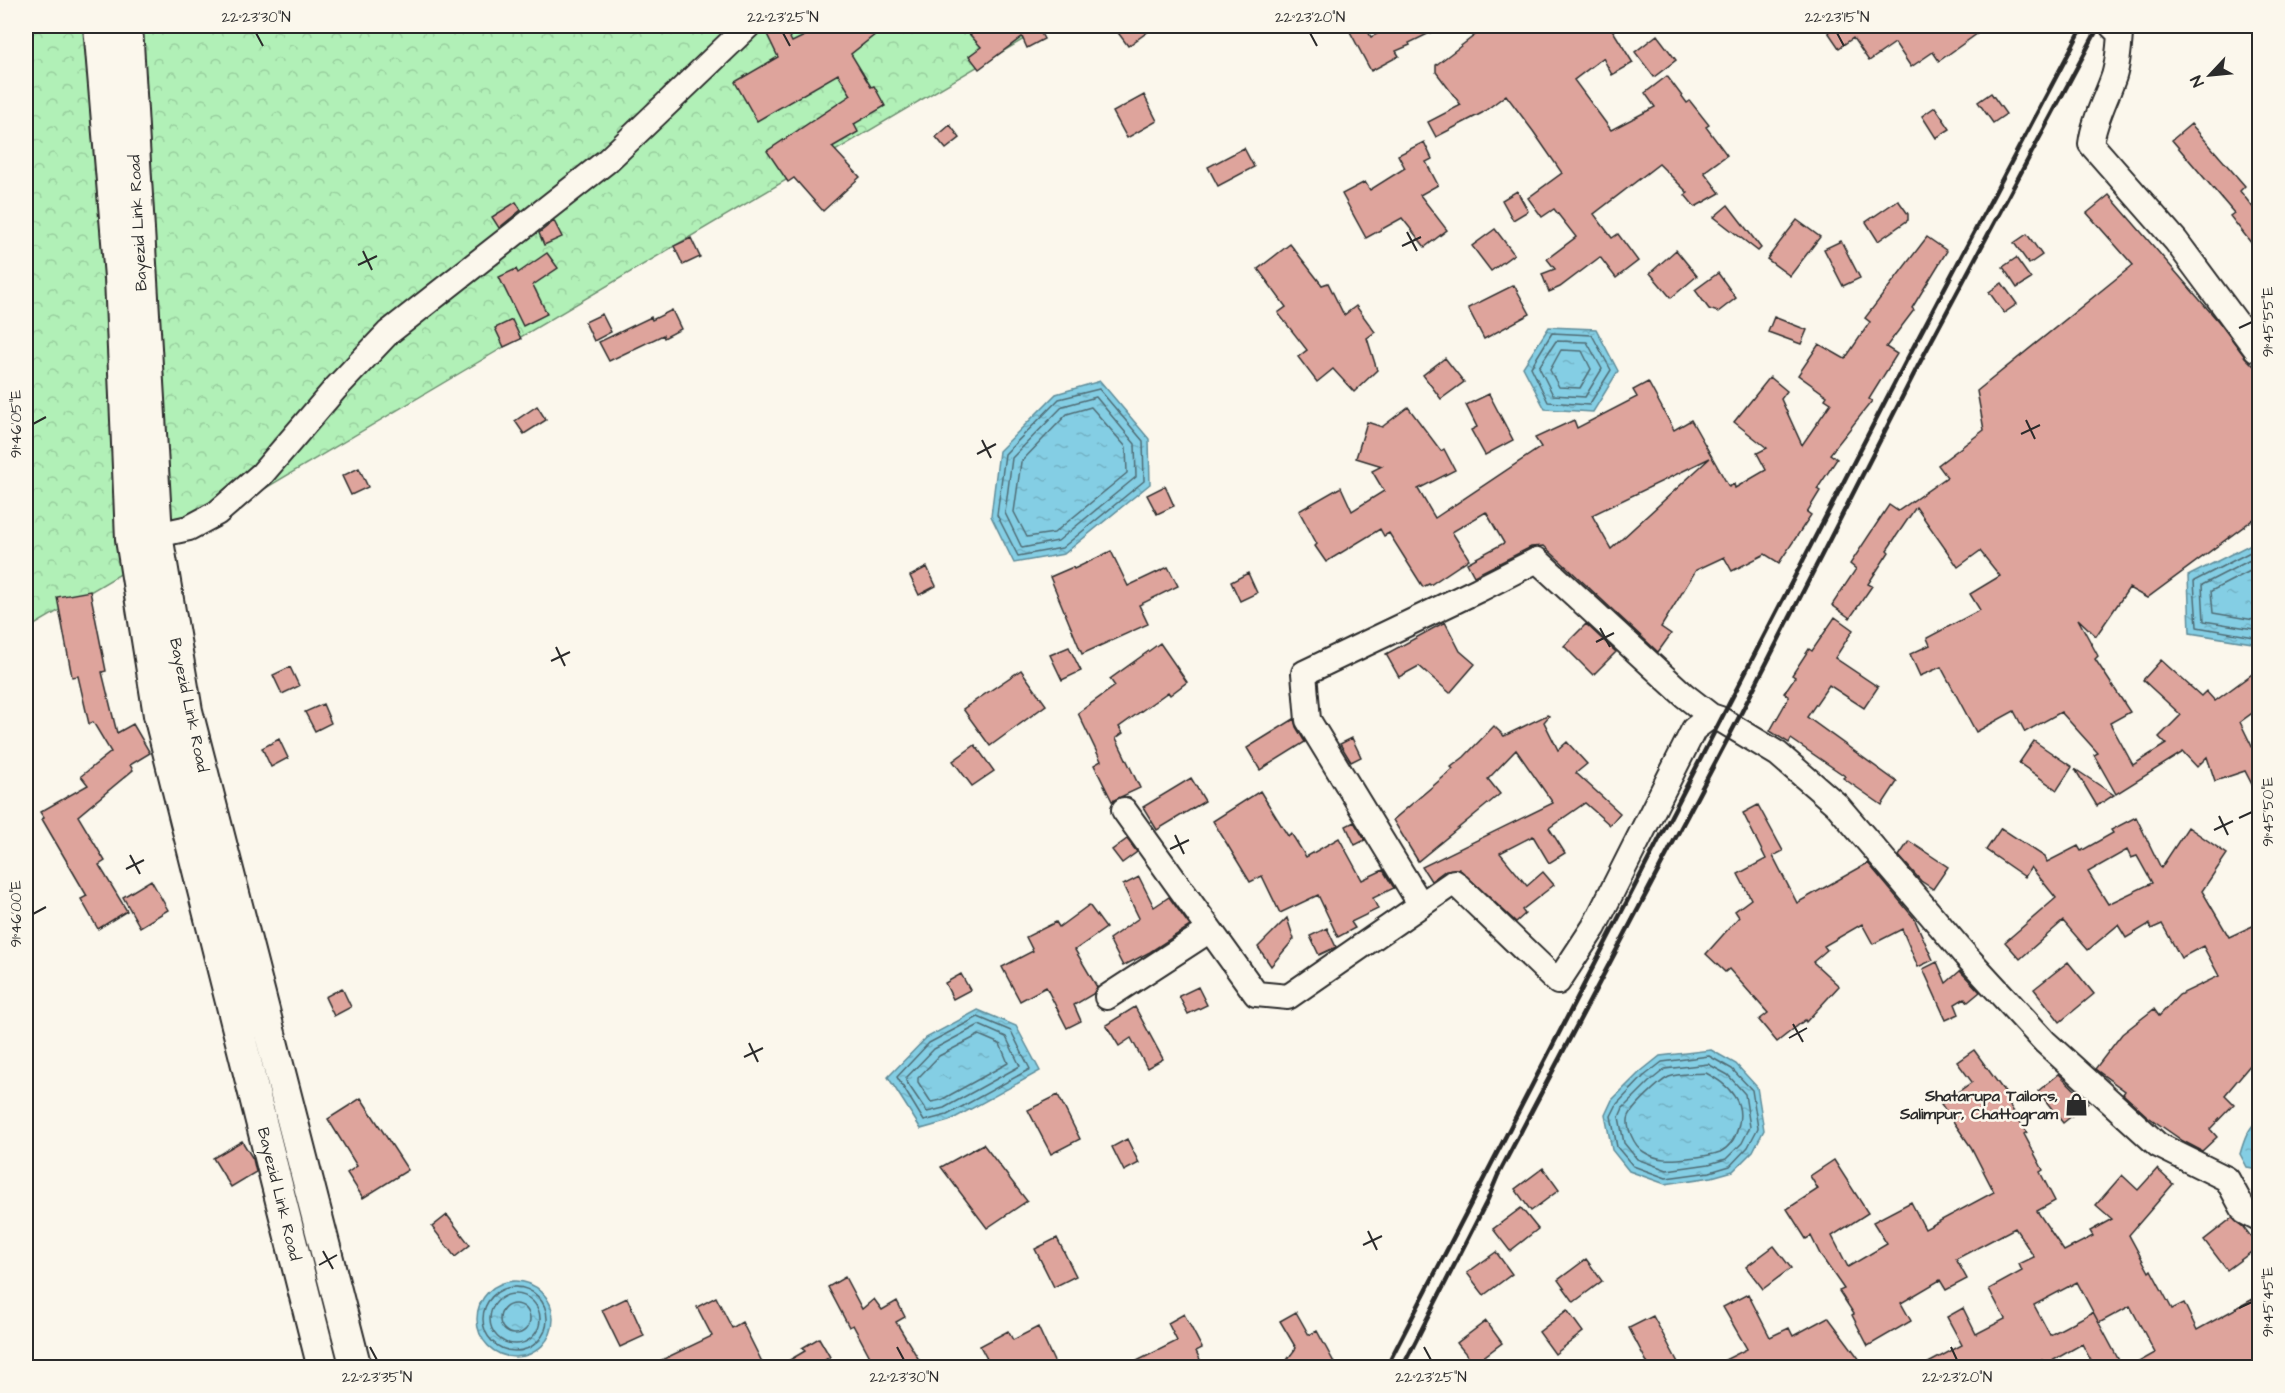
<svg xmlns="http://www.w3.org/2000/svg" width="2285" height="1393" viewBox="0 0 2285 1393" font-family="'Architects Daughter',sans-serif">
	<style>
		.forest { fill: url(#forest-crowns); stroke: #6e8e71; stroke-width: 1.5 }
		.water { fill: url(#water-ripples); stroke: #608d9a; stroke-width: 1.5 }
		.lines { fill: none; stroke-linecap: round; stroke-linejoin: round }
		.shore { stroke: #4f6c75; stroke-width: 1.5 }
		.building { fill: #dea49c; stroke: #2b2b2b; stroke-width: 1.5; fill-rule: evenodd }
		.minor-casing { stroke: #2b2b2b; stroke-width: 28 }
		.major-casing { stroke: #2b2b2b; stroke-width: 34 }
		.minor { stroke: #fbf7ec; stroke-width: 24 }
		.major { stroke: #fbf7ec; stroke-width: 30 }
		.rail { stroke: #2b2b2b; stroke-width: 4.5 }
		.ticks { fill: none; stroke: #2b2b2b; stroke-width: 2 }
		.labels { text-anchor: middle; dominant-baseline: central; stroke-width: 5; stroke-linejoin: round; paint-order: stroke }
		.street-label { font-size: 16px; fill: #2b2b2b; stroke: #fbf7ec }
		.poi-label { font-size: 16px; font-weight: bold; fill: #2b2b2b; stroke: #fbf7ec; text-anchor: end }
		.neatline { fill: none; stroke: #2b2b2b; stroke-width: 2 }
		.ticks-label { font-size: 15px; text-anchor: middle; fill: #2b2b2b }
	</style>
	<defs>
		<pattern id="forest-crowns" width="20" height="18" patternUnits="userSpaceOnUse" patternTransform="scale(1.5)"><rect width="20" height="18" fill="#b1f0b7"/><path d="M2 6a3 3 0 1 1 6 0M12 15a3 3 0 1 1 6 0" fill="none" stroke="#98ce9e"/></pattern>
		<pattern id="water-ripples" width="26" height="14" patternUnits="userSpaceOnUse" patternTransform="scale(1.5)"><rect width="26" height="14" fill="#84cee4"/><path d="M2 4q2-2 4 0t4 0M15 11q2-2 4 0t4 0" fill="none" stroke="#72b1c4"/></pattern>
	</defs>
	<rect width="100%" height="100%" fill="#fbf7ec"/>
	<filter id="ink" filterUnits="userSpaceOnUse"><feTurbulence type="fractalNoise" baseFrequency=".0167" numOctaves="2"/><feDisplacementMap in="SourceGraphic" scale="12" xChannelSelector="R" yChannelSelector="G"/><feConvolveMatrix kernelMatrix="1 2 1 2 8 2 1 2 1" color-interpolation-filters="sRGB"/></filter>
	<g filter="url(#ink)">
		<path class="forest" d="M26,26H1046L26,630Z"/>
		<path class="water" d="M1549,327L1596,329L1618,371L1593,412L1545,409L1523,367Z
			M1100,381L1149,439L1150,484L1064,554L1014,563L991,516L999,451L1056,394Z
			M2259,540V644L2190,633L2188,576Z
			M978,1010L1016,1026L1040,1071L949,1121L921,1129L888,1077L926,1038Z
			M1711,1050L1736,1064L1757,1087L1764,1130L1753,1151L1733,1171L1712,1177L1665,1184L1629,1171L1612,1150L1605,1115L1612,1100L1640,1072L1660,1056Z
			M2259,1119V1169L2247,1167L2240,1154C2244,1140 2248,1128 2259,1119Z
			M477 1319a38 38 0 1 1 76 0a38 38 0 1 1-76 0Z"/>
		<g class="lines">
			<path class="shore" d="M1552,333L1592,335L1611,370L1589,405L1548,402L1531,367Z
				M1556,341L1587,342L1602,369L1585,397L1553,395L1539,367Z
				M1561,350L1582,351L1591,369L1580,388L1559,387L1550,370Z
				M1099,389L1143,441L1144,481L1062,548L1018,556L997,515L1005,454L1059,399Z
				M1096,397L1135,444L1136,477L1058,541L1022,548L1005,513L1012,458L1063,406Z
				M1091,407L1126,447L1127,473L1054,533L1027,537L1014,512L1021,462L1067,414Z
				M2260,547L2194,581L2197,627L2260,638
				M2260,555L2202,585L2204,621L2260,630
				M2260,566L2211,591L2213,613L2260,621
				M978,1017L1011,1031L1030,1069L947,1115L924,1121L897,1077L929,1043Z
				M979,1025L1006,1037L1020,1066L944,1108L927,1112L906,1081V1078L934,1049Z
				M979,1035L1000,1044L1008,1063L941,1100L931,1102L918,1082V1078L939,1056Z
				M1709,1056L1732,1069L1752,1090L1758,1128L1748,1147L1730,1166L1710,1172L1666,1178L1633,1166L1617,1147L1611,1116L1617,1104L1644,1076L1662,1062Z
				M1708,1064L1728,1075L1745,1094L1750,1127L1742,1143L1726,1159L1709,1164L1667,1170L1637,1159L1624,1143L1619,1117L1623,1108L1649,1082L1665,1069Z
				M1706,1073C1717,1079 1727,1085 1734,1096C1746,1113 1738,1143 1720,1152C1710,1156 1698,1157 1688,1158C1672,1160 1658,1161 1644,1152C1634,1146 1625,1126 1629,1116C1633,1107 1660,1081 1669,1077C1679,1073 1695,1074 1706,1073Z
				M483 1319a32 32 0 1 1 64 0a32 32 0 1 1-64 0Z
				M490 1319a25 25 0 1 1 50 0a25 25 0 1 1-50 0Z
				M500 1319a15 15 0 1 1 30 0a15 15 0 1 1-30 0Z"/>
		</g>
		<path class="building" d="M763,26H784L792,42L825,26H886L851,54L871,87L874,86L885,106L854,124L858,132L832,147L860,177L823,211L794,178L788,182L767,151L851,95L838,74L757,121L735,82L778,57Z
			M962,26H1037L1044,39L1027,48L1022,37L979,69L969,56L981,47Z
			M1113,26H1156L1128,46Z
			M1347,26H1365L1371,37L1393,26H1444L1409,43L1410,45L1396,51L1399,56L1371,71Z
			M1487,26H1610L1633,63L1612,75L1603,58L1574,80L1611,130L1655,107L1645,93L1667,76L1687,103L1690,101L1709,125L1706,127L1727,155L1704,172L1720,193L1695,207L1685,195L1688,193L1659,164L1594,214L1612,238L1618,234L1638,261L1616,278L1600,257L1560,287L1549,292L1542,274L1555,269L1547,259L1576,237L1554,209L1542,217L1528,198L1562,173L1533,131L1506,95L1482,113L1436,137L1428,122L1461,105L1436,72V65Z
			M1824,26H1988L1939,61L1933,52L1911,67L1895,43L1869,61L1853,38L1839,48Z
			M1657,35L1676,60L1654,77L1635,52Z
			M1991,93L2006,114L1993,123L1978,102Z
			M1144,95L1157,121L1127,138L1113,112Z
			M1935,107L1950,129L1936,138L1922,116Z
			M2191,124L2245,186L2240,191L2259,215V253L2230,216L2234,213L2172,140Z
			M950,125L960,138L946,149L936,137Z
			M1424,142L1432,159L1426,162L1438,185L1420,195L1447,230L1425,247L1402,218L1366,238L1342,194L1365,182L1370,190L1405,168L1398,155Z
			M1244,148L1254,167L1218,186L1208,167Z
			M1517,191L1528,211L1513,220L1502,200Z
			M2109,195L2219,322L2245,357L2259,371V515L2147,598L2129,588L2096,636L2078,619L2098,656L2095,659L2130,712L2110,723L2133,765L2166,744L2159,737L2181,715L2143,680L2161,660L2201,696L2206,691L2215,701L2259,669V708L2240,722L2259,761V798L2245,771L2215,781L2207,757L2197,767L2183,752L2116,794L2094,755L2098,753L2061,712L2025,732L2014,711L1976,732L1941,667L1920,676L1910,654L1930,645L1927,638L1980,610L1970,594L2000,576L1980,551L1958,567L1916,507L1887,550L1889,552L1868,584L1872,586L1850,618L1832,605L1856,569L1850,564L1889,505L1898,511L1947,477L1938,465L1984,430L1977,391L2133,265L2087,213Z
			M1898,200L1908,214V220L1878,241L1866,222Z
			M516,202L521,210L499,228L492,217Z
			M1728,205L1761,248L1758,251L1714,217Z
			M1797,220L1820,237L1790,276L1767,259Z
			M554,221L562,237L544,245L539,233Z
			M1495,229L1514,254L1491,271L1472,246Z
			M2027,234L2042,255L2029,264L2014,243Z
			M1927,237L1947,251L1912,308L1914,310L1886,347L1897,354L1869,399L1872,401L1830,454L1837,459L1817,489L1820,491L1807,512L1811,515L1779,563L1765,554L1732,571L1724,557L1696,570L1661,627L1671,634L1658,652L1544,546L1531,547L1474,576L1467,563L1504,543L1486,512L1452,532L1469,559L1430,585L1429,584L1423,587L1389,533L1384,536L1380,529L1326,562L1315,546L1317,544L1299,511L1341,487L1352,511L1384,491L1372,471L1382,466L1356,458L1367,422L1382,427L1408,407L1441,451L1444,449L1455,470L1418,489L1435,518L1541,447L1535,438L1574,420L1577,428L1637,397L1633,390L1648,382L1674,430L1691,420L1729,487L1734,484L1735,488L1766,470L1757,453L1767,448L1734,422L1770,377L1787,391L1781,399L1802,445L1831,403L1825,399L1827,396L1798,375L1819,344L1845,359L1870,322L1865,318ZM1710,458L1611,549L1592,515Z
			M691,238L700,257L683,265L674,246Z
			M1841,241L1860,278L1843,286L1824,249Z
			M1290,244L1322,285L1328,283L1344,315L1356,306L1375,332L1367,338L1377,370L1354,392L1333,369L1317,382L1298,357L1307,350L1278,313L1286,307L1258,269Z
			M1676,250L1697,276L1671,298L1650,273Z
			M547,253L558,268L533,285L547,314L523,326L499,277L516,269L518,273Z
			M2016,258L2031,279L2017,288L2003,267Z
			M1718,273L1736,298L1718,312L1709,309L1695,290Z
			M2002,283L2017,304L2004,313L1989,292Z
			M1514,285L1530,314L1484,339L1468,308Z
			M672,310L681,329L664,338L663,335L609,361L599,342L651,317L652,320Z
			M602,314L611,332L594,341L585,322Z
			M1774,317L1807,330L1801,344L1768,332Z
			M512,320L521,339L504,347L495,328Z
			M1445,358L1464,382L1441,399L1423,375Z
			M1489,394L1513,440L1485,455L1471,430L1477,427L1466,405Z
			M537,406L546,420L524,434L515,421Z
			M359,468L368,487L351,495L342,476Z
			M1165,486L1174,506L1157,514L1147,495Z
			M1111,551L1128,586L1168,567L1178,586L1139,605L1148,624L1082,654L1050,577L1073,567L1074,569Z
			M927,567L936,586L919,595L910,576Z
			M1248,573L1257,593L1240,601L1231,582Z
			M90,591L106,671L102,672L117,733L133,724L150,753L130,765L133,770L78,816L105,861L99,865L127,911L98,929L81,899L87,896L42,819L44,818L40,812L88,785L81,776L111,752L93,722L89,724L78,676L72,677L57,597Z
			M1835,617L1853,630L1835,658L1878,687L1864,708L1829,685L1807,717L1897,782L1882,805L1843,778L1845,776L1791,739L1789,743L1770,731L1789,697L1784,693L1795,677L1792,675L1809,649L1812,651Z
			M1445,622L1460,651L1475,664L1450,693L1419,666L1399,677L1386,654Z
			M1586,624L1616,652L1593,675L1564,646Z
			M1160,643L1187,682L1170,695L1168,692L1119,727L1123,733L1116,738L1140,788L1112,801L1094,765L1101,761L1078,713L1115,686L1110,679Z
			M1069,647L1081,671L1062,680L1050,655Z
			M290,667L299,686L282,694L273,675Z
			M1021,670L1046,705L990,746L963,709Z
			M323,704L331,723L315,731L305,712Z
			M1547,715L1549,716L1544,722L1558,750L1567,742L1587,764L1576,773L1620,813L1610,825L1585,803L1549,828L1565,853L1549,863L1533,836L1500,853L1527,886L1543,872L1554,885L1522,910L1525,914L1516,922L1459,869L1446,870L1431,881L1422,867L1553,803L1516,750L1488,779L1500,794L1418,861L1393,820L1453,769L1451,767L1464,757L1494,726L1504,736Z
			M1294,719L1296,727L1305,742L1260,770L1247,748Z
			M1352,738L1361,757L1351,762L1340,744Z
			M279,739L288,758L271,767L262,748Z
			M2034,741L2072,767L2057,790L2019,763Z
			M975,745L994,771L972,786L953,761Z
			M2075,769L2114,795L2097,806Z
			M1191,778L1205,801L1157,830L1143,807Z
			M1260,791L1288,836L1291,833L1306,857L1339,838L1362,880L1383,870L1394,888L1373,898L1378,909L1351,922L1355,928L1338,937L1318,895L1280,913L1262,876L1250,882L1213,821Z
			M1758,805L1783,851L1773,856L1797,903L1868,863L1914,918L1933,960L1918,967L1902,929L1873,944L1862,924L1824,946L1827,950L1813,962L1839,986L1806,1022L1805,1020L1777,1042L1759,1020L1768,1013L1729,969L1725,972L1706,954L1739,917L1735,911L1751,899L1738,874L1766,859L1743,813Z
			M2136,817L2161,868L2188,827L2227,854L2202,891L2229,937L2259,923V1059L2251,1064L2225,1095L2234,1104L2210,1129L2217,1137L2202,1151L2183,1141L2147,1116L2123,1094L2125,1091L2095,1069L2122,1034L2154,1009L2159,1016L2179,995L2219,976L2203,946L2181,958L2162,924L2151,929L2149,924L2126,938L2118,925L2088,950L2063,921L2020,959L2005,942L2056,898L2031,867L2025,877L1986,850L2001,828L2045,857L2047,862L2078,846L2081,851L2113,833L2111,830ZM2127,850L2131,858L2137,856L2152,883L2108,904L2088,872Z
			M1354,822L1365,840L1355,845L1346,826Z
			M1127,839L1137,852L1122,863L1112,850Z
			M1909,841L1948,867L1933,889L1921,881L1899,856Z
			M1139,877L1154,907L1169,897L1190,926L1150,952L1123,966L1109,939L1139,918L1123,885Z
			M151,880L168,910L140,927L123,897Z
			M1089,905L1106,928L1075,950L1097,987L1093,994L1074,1005L1081,1021L1067,1028L1046,987L1020,1001L1002,967L1033,951L1026,937L1056,922L1059,927Z
			M1287,918L1294,939L1271,966L1258,947Z
			M1327,928L1336,947L1319,955L1310,936Z
			M1937,962L1946,983L1960,971L1980,992L1968,1002L1965,998L1955,1004L1959,1014L1946,1020L1923,969Z
			M2068,962L2094,994L2060,1022L2034,989Z
			M961,974L970,990L953,999L945,983Z
			M1198,987L1207,1005L1188,1014L1179,996Z
			M342,988L351,1007L334,1016L325,997Z
			M1135,1007L1163,1059L1147,1068L1131,1038L1119,1046L1106,1025Z
			M1974,1050L2006,1094V1100L2027,1132L2024,1134L2043,1170L2040,1172L2055,1201L2037,1211L2064,1251L2093,1236L2090,1231L2112,1219L2096,1205L2122,1175L2138,1190L2157,1169L2173,1184L2129,1235L2149,1272L2151,1270L2172,1309L2184,1303L2197,1330L2253,1299L2259,1310V1368H2128L2155,1353L2130,1306L2099,1323L2077,1282L2034,1305L2050,1335L2093,1312L2123,1368H2095L2082,1344L2045,1365L2042,1360L2027,1368H1919L1962,1345L1947,1317L1963,1308L1976,1334L2005,1319L1989,1289L2022,1271L2019,1264L2034,1257L2015,1228L1956,1259L1967,1279L1946,1290L1940,1280L1901,1303L1911,1321L1868,1346L1852,1315L1854,1314L1839,1291L1844,1289L1821,1256L1811,1236L1806,1239L1787,1209L1818,1189L1810,1176L1834,1160L1868,1213L1832,1236L1848,1267L1887,1244L1873,1222L1911,1202L1925,1229L1994,1192L1971,1147L1941,1104L1972,1082L1957,1062Z
			M2059,1074L2088,1103L2063,1123L2038,1091Z
			M1058,1095L1080,1139L1051,1154L1028,1110Z
			M361,1098L408,1170L363,1198L347,1173L357,1166L328,1119Z
			M1127,1139L1139,1163L1124,1171L1112,1147Z
			M242,1141L253,1159L256,1172L231,1187L213,1158Z
			M983,1144L1027,1201L987,1228L941,1167Z
			M1543,1168L1559,1190L1531,1211L1515,1189Z
			M1521,1208L1538,1229L1510,1251L1493,1229Z
			M447,1215L470,1245L455,1257L432,1227Z
			M2232,1218L2243,1227L2258,1247L2227,1270L2204,1240Z
			M1057,1238L1076,1276L1054,1287L1035,1249Z
			M1774,1246L1791,1268L1763,1289L1746,1267Z
			M1496,1252L1512,1274L1484,1295L1467,1273Z
			M1586,1259L1602,1281L1574,1302L1558,1280Z
			M845,1277L862,1309L874,1299L882,1310L897,1301L905,1317L896,1322L924,1368H876L853,1325L849,1327L828,1287Z
			M1748,1294L1770,1337L1789,1328L1793,1336L1828,1317L1866,1368H1709L1747,1349L1723,1307Z
			M716,1297L732,1328L742,1322L765,1368H645L712,1336L697,1307Z
			M627,1298L644,1336L620,1347L602,1310Z
			M1567,1310L1583,1332L1555,1354L1539,1332Z
			M1296,1312L1309,1335L1317,1331L1337,1368H1281L1296,1348L1280,1321Z
			M1184,1314L1202,1348L1196,1351L1204,1368H1123L1177,1341L1168,1323Z
			M1653,1316L1681,1368H1650L1629,1328Z
			M1486,1321L1502,1343L1474,1364L1457,1343Z
			M1038,1327L1057,1368H992L980,1346L1008,1331L1013,1340Z
			M819,1338L830,1357L812,1368H776L805,1351L802,1348Z"/>
		<g class="lines">
			<defs>
				<path id="minor" d="M2112,26L2120,34C2119,48 2118,63 2114,76C2106,99 2094,120 2091,144L2176,241L2256,349
					M157,535L189,528L217,513L262,474L335,389L388,333L607,161L748,26
					M1124,810L1256,994L1288,997L1454,882L1558,982L1594,927L1694,729L1711,716L1720,719L1778,754L1837,805L1966,956L2045,1042L2158,1145L2227,1179L2245,1212L2260,1220
					M1421,905L1308,720L1304,673L1478,590L1537,560L1684,695L1711,716
					M1107,997L1210,930"/>
				<path id="major" d="M99,26L120,277L131,539L159,715L323,1368
					M127,26L157,535L187,711L356,1368"/>
			</defs>
			<use href="#minor" class="minor-casing"/>
			<use href="#major" class="major-casing"/>
			<use href="#minor" class="minor"/>
			<use href="#major" class="major"/>
			<path class="rail" d="M1386,1368L1906,361L2083,26
				M1402,1368L1488,1199L1498,1175L1734,727L1918,366L2099,26"/>
		</g>
	</g>
	<path class="ticks" d="M256,33L263,46M783,33L790,46M1310,33L1317,46M1837,33L1844,46M1407,232L1417,251M1402,246L1421,237M363,251L372,270M358,265L377,256M2239,328L2252,322M2026,420L2035,439M33,424L46,417M2021,434L2040,425M982,440L991,458M977,454L996,444M1600,628L1610,647M1596,642L1614,633M556,647L565,666M551,661L570,652M2219,816L2228,835M2239,818L2252,812M2214,830L2233,821M1175,835L1184,854M1170,849L1189,840M130,855L140,874M126,869L144,860M33,914L46,907M1793,1024L1803,1042M1789,1038L1807,1028M749,1043L758,1062M744,1057L763,1048M1368,1231L1377,1250M1363,1245L1382,1236M323,1251L333,1269M319,1265L337,1255M2239,1308L2252,1302M370,1347L377,1360M897,1347L904,1360M1424,1347L1431,1360M1951,1347L1957,1360"/>
	<defs>
		<symbol id="shop-bare" viewBox="-9 -9 18 18"><path d="M-5-2.5h2.3a2.7 3.5 0 0 1 5.4 0H5L5.5 6h-11ZM-1.5-2.5h3a1.5 2.3 0 0 0-3 0Z" fill="#2b2b2b" stroke="#fbf7ec" stroke-width="2.5" paint-order="stroke"/></symbol>
	</defs>
	<g fill-rule="evenodd">
		<use href="#shop-bare" x="2060" y="1088" width="33" height="33"/>
	</g>
	<g class="labels">
		<g class="street-label">
			<text transform="translate(138 223) rotate(-93)">Bayezid Link Road</text>
			<text transform="translate(189 705) rotate(78)">Bayezid Link Road</text>
			<text transform="translate(279 1194) rotate(76)">Bayezid Link Road</text>
		</g>
		<g class="poi-label">
			<text x="2058" y="1096">Shatarupa Tailors,<tspan x="2058" dy="18">Salimpur, Chattogram</tspan></text>
		</g>
	</g>
	<rect width="2285" height="1393" fill="none" stroke="#fbf7ec" stroke-width="66"/>
	<g transform="translate(2210 75) rotate(244)" stroke="#fbf7ec" stroke-width="4.5" paint-order="stroke">
	<path d="M0-4.5L10 22L0 15L-10 22Z" fill="#2b2b2b"/>
	<text y="-9" font-size="16" font-weight="bold" text-anchor="middle" fill="#2b2b2b">N</text>
	</g>
	<rect x="33" y="33" width="2219" height="1327" class="neatline"/>
	<g class="ticks-label">
		<text x="256" y="22">22°23'30"N</text>
		<text x="783" y="22">22°23'25"N</text>
		<text x="1310" y="22">22°23'20"N</text>
		<text x="1837" y="22">22°23'15"N</text>
		<text transform="translate(2268 322) rotate(-90)" y="5">91°45'55"E</text>
		<text transform="translate(16 424) rotate(-90)" y="5">91°46'05"E</text>
		<text transform="translate(2268 812) rotate(-90)" y="5">91°45'50"E</text>
		<text transform="translate(16 914) rotate(-90)" y="5">91°46'00"E</text>
		<text transform="translate(2268 1302) rotate(-90)" y="5">91°45'45"E</text>
		<text x="377" y="1382">22°23'35"N</text>
		<text x="904" y="1382">22°23'30"N</text>
		<text x="1431" y="1382">22°23'25"N</text>
		<text x="1957" y="1382">22°23'20"N</text>
	</g>
</svg>
